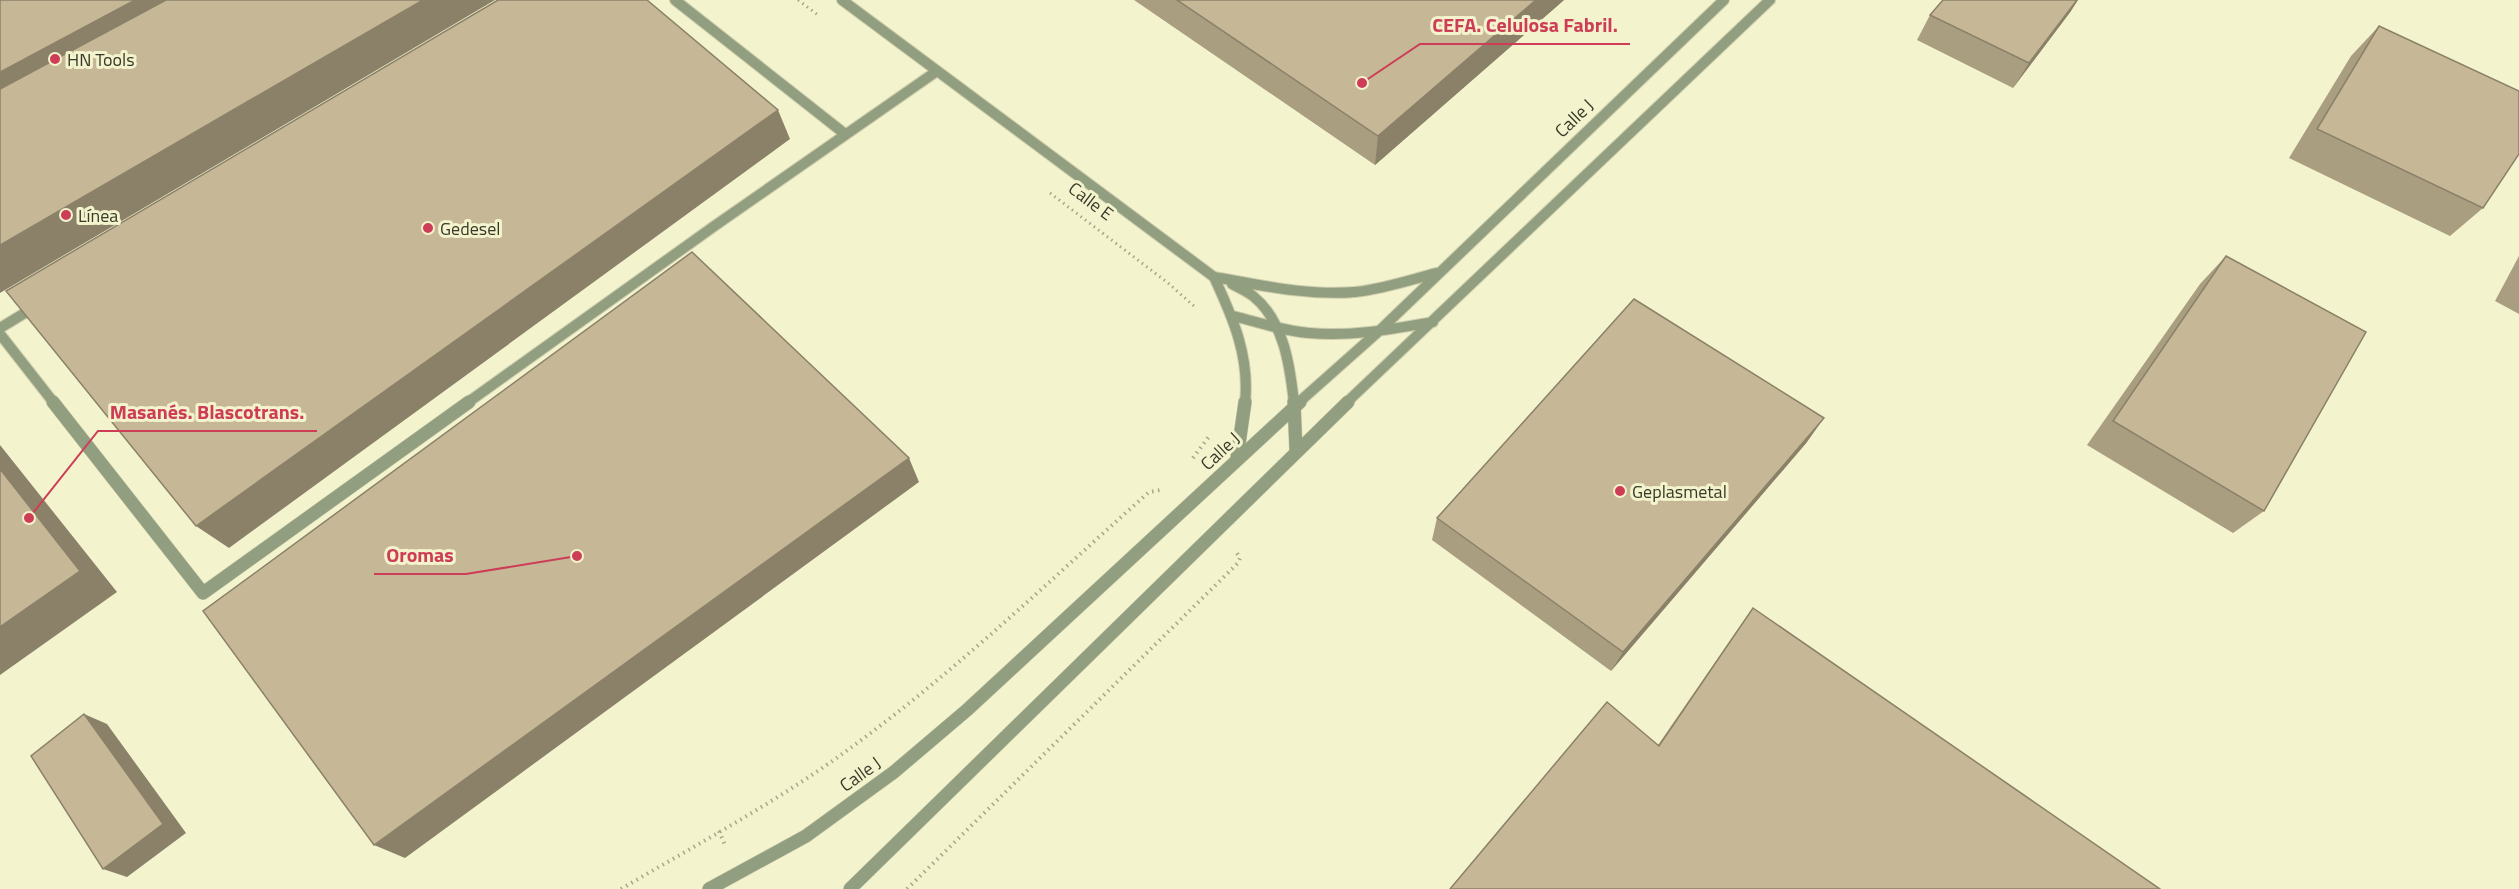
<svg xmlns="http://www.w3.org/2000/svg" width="2519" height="889" viewBox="0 0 2519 889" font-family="'Titillium Web',sans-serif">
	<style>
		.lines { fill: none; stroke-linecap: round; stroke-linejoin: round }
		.service-far1-casing { stroke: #cecead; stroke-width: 12 }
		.service-casing { stroke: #cecead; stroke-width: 14 }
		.minor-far1-casing { stroke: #cecead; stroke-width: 12 }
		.minor-casing { stroke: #cecead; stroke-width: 14 }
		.path-far1 { stroke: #a7a78b; stroke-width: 3; stroke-dasharray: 1.5 4; stroke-linecap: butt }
		.path { stroke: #a7a78b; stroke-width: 4; stroke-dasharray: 1.5 4.5; stroke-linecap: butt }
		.service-far1 { stroke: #929e80; stroke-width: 10 }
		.service { stroke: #929e80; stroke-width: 13 }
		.minor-far1 { stroke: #929e80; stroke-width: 10 }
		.minor { stroke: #929e80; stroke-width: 13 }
		.wall { fill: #aa9e81 }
		.shaded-wall { fill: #8b8169 }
		.building { fill: #c6b896; stroke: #8b8169; stroke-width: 1.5 }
		.poi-dot { fill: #cd3d56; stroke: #f3f3ce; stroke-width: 2 }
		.labels { text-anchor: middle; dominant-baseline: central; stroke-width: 6; stroke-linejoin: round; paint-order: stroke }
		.poi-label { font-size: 18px; fill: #39392a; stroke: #f3f3ce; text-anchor: start }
		.street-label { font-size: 18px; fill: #39392a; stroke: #f3f3ce }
		.leader { fill: none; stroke: #cd3d56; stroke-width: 2 }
		.callout-dot { fill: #cd3d56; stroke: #f3f3ce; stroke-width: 2 }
		.callout-label { font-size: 20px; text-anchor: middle; font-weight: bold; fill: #cd3d56; stroke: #f3f3ce; stroke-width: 6; stroke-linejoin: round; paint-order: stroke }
	</style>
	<rect width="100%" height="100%" fill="#f3f3ce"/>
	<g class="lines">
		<defs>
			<path id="service-far1" d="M675,0L845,134
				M0,328L38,305
				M0,334L54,403
				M467,403L713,227L937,71"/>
			<path id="service" d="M53,402L203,593L469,402"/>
			<path id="minor-far1" d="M842,0L1214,277C1260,285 1308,296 1355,292C1383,289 1410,280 1436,273
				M1214,277C1233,318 1250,357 1245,403
				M1232,284C1239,288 1247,291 1253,296C1284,321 1290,366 1294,403
				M1233,316C1258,322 1283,331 1309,333C1351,337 1392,329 1433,322
				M1298,403L1379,331L1724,0
				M1346,403L1770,0"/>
			<path id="minor" d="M1294,402L1296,451
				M1237,458L1245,402
				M709,889L806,836L894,772L967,710L1300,402
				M850,889L1348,402"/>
		</defs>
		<use href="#service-far1" class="service-far1-casing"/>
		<use href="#service" class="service-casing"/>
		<use href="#minor-far1" class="minor-far1-casing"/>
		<use href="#minor" class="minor-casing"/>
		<path class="path-far1" d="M798,0L818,15
			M1050,193L1168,283L1195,307"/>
		<path class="path" d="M1193,458L1210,435
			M719,831L726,847
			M621,889C694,846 769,806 838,757C949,678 1048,582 1149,492L1160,490
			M907,889L1238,563L1240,558L1235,550"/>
		<use href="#service-far1" class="service-far1"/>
		<use href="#service" class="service"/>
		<use href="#minor-far1" class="minor-far1"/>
		<use href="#minor" class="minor"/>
	</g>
	<path class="wall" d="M1134,0H1564L1375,165Z
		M2071,11L2013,88L1917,40L1930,15Z
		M2379,26L2483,208L2450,236L2289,158L2351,56Z
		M2226,256L2264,511L2233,533L2087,445L2200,284Z
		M2519,256V314L2495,301Z
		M1807,442L1611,671L1432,540L1437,518Z
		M1753,608L2160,889H1450L1658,745L1738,629Z"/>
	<path class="shaded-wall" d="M135,0H219L0,119V72Z
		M423,0H495L0,293V245Z
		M1536,0H1564L1375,165L1378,136Z
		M2077,0H2078L2071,11L2013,88L2029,63Z
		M778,110L790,139L229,548L196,526Z
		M1824,418L1807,442L1611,671L1623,652Z
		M0,445L117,592L0,675Z
		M909,458L919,482L405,858L374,845Z
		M84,714L107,724L186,833L127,877L103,869Z"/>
	<path class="building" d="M0,0H135L0,72Z
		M166,0H423L0,245V89Z
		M498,0H647L778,110L196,526L6,291Z
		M1177,0H1536L1378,136Z
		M1943,0H2077L2029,63L1930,15Z
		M2379,26L2519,91V154L2483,208L2317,129Z
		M692,252L909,458L374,845L203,611Z
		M2226,256L2366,332L2264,511L2113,421Z
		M1634,299L1824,418L1623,652L1437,518Z
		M0,469L80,571L0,627Z
		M1753,608L2160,889H1450L1607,702L1659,746Z
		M84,714L163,824L103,869L31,756Z"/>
	<g class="poi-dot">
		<circle cx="55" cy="59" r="6"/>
		<circle cx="66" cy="215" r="6"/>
		<circle cx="428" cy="228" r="6"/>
		<circle cx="1620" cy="491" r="6"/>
	</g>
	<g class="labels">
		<g class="poi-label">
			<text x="67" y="59">HN Tools</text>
			<text x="78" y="215">Línea</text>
			<text x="440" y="228">Gedesel</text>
			<text x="1632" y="491">Geplasmetal</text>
		</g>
		<g class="street-label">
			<text transform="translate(1574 118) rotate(-44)">Calle J</text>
			<text transform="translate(1091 201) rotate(37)">Calle E</text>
			<text transform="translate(1220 451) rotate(-43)">Calle J</text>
			<text transform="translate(860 774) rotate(-36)">Calle J</text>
		</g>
	</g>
	<path class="leader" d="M1362 83L1420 44H1630M29 518L98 431H317M577 556L466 574H374"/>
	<g class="callout-dot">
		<circle cx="1362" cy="83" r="6"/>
		<circle cx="29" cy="518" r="6"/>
		<circle cx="577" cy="556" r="6"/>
	</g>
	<g class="callout-label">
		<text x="1525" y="32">CEFA. Celulosa Fabril.</text>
		<text x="207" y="419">Masanés. Blascotrans.</text>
		<text x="420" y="562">Oromas</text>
	</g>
</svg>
